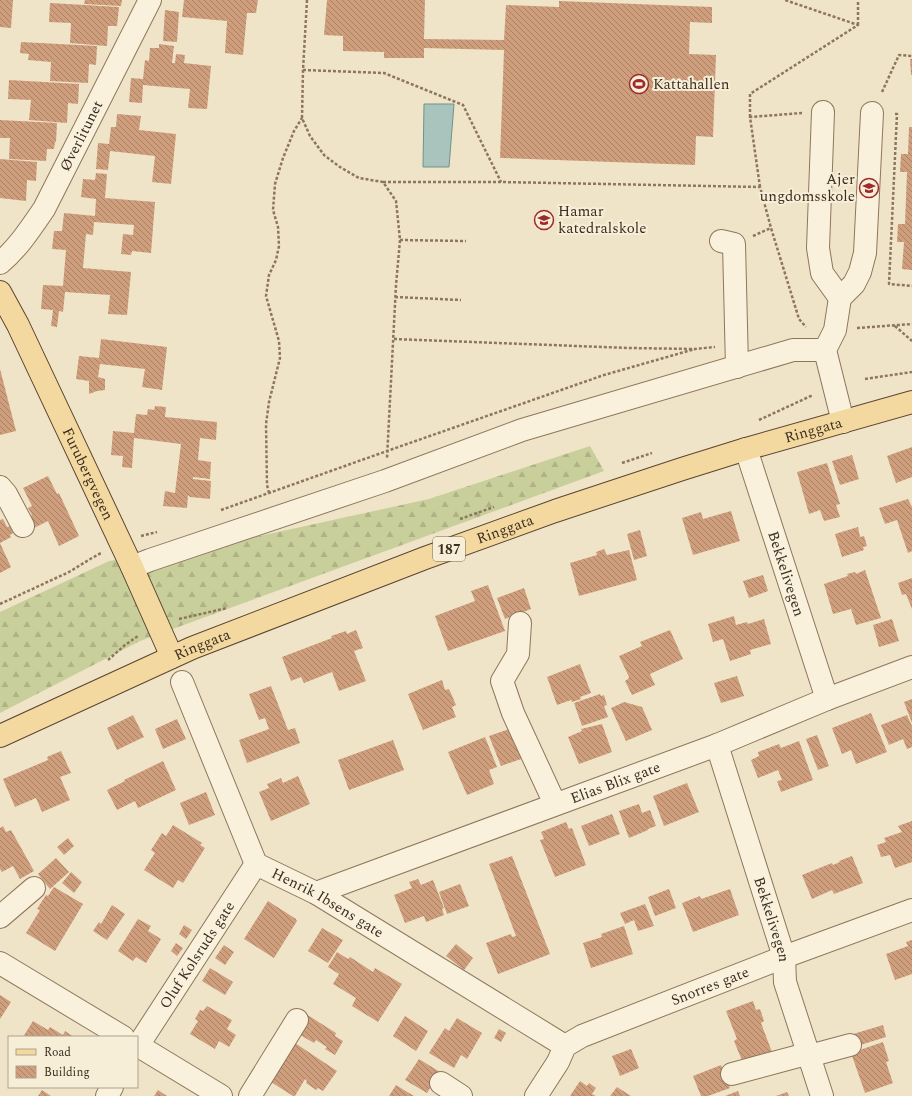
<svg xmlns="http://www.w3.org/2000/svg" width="912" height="1096" viewBox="0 0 912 1096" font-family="Spectral,serif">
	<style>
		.forest { fill: url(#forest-firs) }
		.water { fill: #a9c4bc; stroke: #6f938a }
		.building { fill: url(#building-back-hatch) }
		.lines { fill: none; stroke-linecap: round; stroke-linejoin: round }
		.minor-casing { stroke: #8d765c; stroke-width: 24 }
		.major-casing { stroke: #5b4430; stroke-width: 24 }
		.path { stroke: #8d765c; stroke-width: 2.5; stroke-dasharray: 3 2; stroke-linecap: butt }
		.minor { stroke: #faf1dc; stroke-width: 22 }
		.major { stroke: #f3d9a0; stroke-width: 22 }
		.labels { text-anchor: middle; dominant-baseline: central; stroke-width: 4; stroke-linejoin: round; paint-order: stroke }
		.shield { fill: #f7eed8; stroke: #756857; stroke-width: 1 }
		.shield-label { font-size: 14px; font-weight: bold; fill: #3d2e20 }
		.poi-label { font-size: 15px; fill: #3d2e20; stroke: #f7eed8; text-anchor: start }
		.street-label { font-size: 15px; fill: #3d2e20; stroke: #f7eed8 }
	</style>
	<defs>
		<pattern id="forest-firs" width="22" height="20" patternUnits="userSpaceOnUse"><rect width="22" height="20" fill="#c9cf9b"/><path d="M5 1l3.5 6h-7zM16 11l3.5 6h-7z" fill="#aeb285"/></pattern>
		<pattern id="building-back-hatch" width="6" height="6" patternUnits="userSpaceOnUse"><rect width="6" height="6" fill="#cf9f7d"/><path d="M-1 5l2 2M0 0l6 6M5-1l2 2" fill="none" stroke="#a98266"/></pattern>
	</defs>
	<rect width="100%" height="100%" fill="#f0e4c8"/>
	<path class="forest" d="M590,446L604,471L140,641L0,713V612L109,561L250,538L429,499Z"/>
	<path class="water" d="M424,104H454L449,167H423Z"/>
	<path class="building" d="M0,0H13L11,28L0,27Z
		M85,0H122L121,6L84,4Z
		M184,0H258L256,13H247L243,55L225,53L227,21L182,17Z
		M327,0H425L424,39L504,40L506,5L559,7V1L712,7V23L690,22L689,54L716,55L713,137L696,136L695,165L500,158L504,50L424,48V58H384V52L343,51V36L324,35Z
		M50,3L119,7L117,26H108L107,46L70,43L71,23L49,22Z
		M165,10L179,12L177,42L163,41Z
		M21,42L97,46L96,65L89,64L88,83L50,81L51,62L28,60L29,54L20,53Z
		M159,44L174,46L172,63H175L176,54L185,55L184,63L211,66L207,109L188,108L190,89L143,85L142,103L129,102L131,78L143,79L145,60L149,61L150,48H159Z
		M910,59H912V75H911Z
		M9,80L79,84L78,104L68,103L67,123L29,120L31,100L8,99Z
		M117,114L141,116L139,130L176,134L171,184L152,182L155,156L110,151L108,170L96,169L98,143L109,144L111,127H116Z
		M0,120L57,123L56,142H55L54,149H47L46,161L9,159L10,138H0Z
		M909,127H912V270L902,269L904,242H897L898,224H905L907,172H900L901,154H908Z
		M0,159L37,162L36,181L27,180L26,201L0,198Z
		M96,173L107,174L105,198L155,202L151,253L132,251L131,255L121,254L123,234L133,235L134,225L94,222L93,235L86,234L83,268L131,272L127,315L108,314L110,295L65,292L63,312L59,311L57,327L51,326L53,310L41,309L43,285L63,286L66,250L52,249L54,231H62L64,213L95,216L96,199L81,197L83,179L95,180Z
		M101,339L167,347L162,390L142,387L145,369L100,364L98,377L105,379V390L97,391L89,394V381L76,379L79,356L99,358Z
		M0,369L16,431L0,435Z
		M155,406L166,407L165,417L217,422L216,440L200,438L198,460L211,462L210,479L193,477V479L211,481L210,499L190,497L188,495L187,508L163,506L165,491L175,493L181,444L134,438L132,468L122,467L123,456L111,455L113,431L134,433L136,414L147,415L148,409L154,410Z
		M912,447V477L896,483L887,456Z
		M852,455L859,479L840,485L832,461Z
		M827,463L840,504L836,505L840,517L824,521L820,510L809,514L797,472Z
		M48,476L57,494L59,493L79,536L59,546L48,521L34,528L29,517L32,515L28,508L32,506L23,488Z
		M908,499L912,507V551L908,553L897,520L885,524L879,508Z
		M731,511L740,541L693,555L682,518L701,512L703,519Z
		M3,519L7,527L10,526L13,533L10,535L11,537L0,543L11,567L0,573V520Z
		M858,527L860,537L864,536L867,546L863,547L864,550L842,557L835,534Z
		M640,530L647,556L634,560L627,534Z
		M604,549L607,555L629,550L637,580L579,596L570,563L597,555L596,552Z
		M865,570L881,618L856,625L851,609L833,614L824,584L848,576L847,574L855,572L856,574Z
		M763,575L768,591L749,598L743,581Z
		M912,578V609L906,594L902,595L898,583Z
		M488,585L505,631L448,651L435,616L475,601L471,591Z
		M524,588L531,609L505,619L497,598Z
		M734,616L736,625L747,622L748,624L764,619L771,644L750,650L751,654L730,661L723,639L713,642L708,624Z
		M892,619L899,641L879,647L873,625Z
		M356,630L363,648L354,651L366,681L339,691L332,672L304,683L301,677L291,681L282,657L332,638L331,636L346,631L347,634Z
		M670,630L683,659L650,674L655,685L632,695L625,681L628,679L629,677L619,656L642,646L640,642Z
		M580,664L591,693L580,697L581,699L572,702L571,700L557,705L547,677Z
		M737,676L744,696L721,703L714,683Z
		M442,680L445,690L449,689L453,698L456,705L452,707L456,717L423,730L408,694Z
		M271,686L288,730L295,728L300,743L247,763L239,740L269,729L265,718L259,720L249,694Z
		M600,694L601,696L604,695L607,705L604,706L608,717L582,726L574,703Z
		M912,699V723L904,702Z
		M624,702L642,707L652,730L626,741L611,708Z
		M871,713L887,752L856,764L851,750L842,754L832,728Z
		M133,715L144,737L117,750L107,728Z
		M907,715L912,726V747L907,749L903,739L889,745L881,725Z
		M177,719L186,739L163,749L155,729Z
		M602,724L612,752L579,764L568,737L582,731L581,729Z
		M512,728L524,758L501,766L489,736Z
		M817,735L829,766L818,770L806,739Z
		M485,737L497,767L489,770L494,784L467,795L448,752Z
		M393,740L404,770L349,790L338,760Z
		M799,741L813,780L781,792L777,781L782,780L778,770L758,778L751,760L759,756L758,752L779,744L781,748Z
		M61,751L71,773L60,777L70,800L42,812L36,798L15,807L3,779L48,760L47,757Z
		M163,761L176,790L138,808L135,801L117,810L107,790L125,781L124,780Z
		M298,776L310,804L271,821L259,792L269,788L267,784L281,778L283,783Z
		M687,783L699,812L664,826L653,796Z
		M206,792L215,815L189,825L180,803Z
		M639,804L642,813L650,810L656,826L648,829V830L629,838L619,811Z
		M612,814L620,834L589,846L581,826Z
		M912,821V862L895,868L890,855L881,857L877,845L886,842L884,838L902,832L898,826Z
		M566,822L569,829L572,828L586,865L555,877L540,840L544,839L541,832Z
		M173,825L202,843L200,845L205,848L183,883L178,880L173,888L144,870L155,853L151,850L162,833L166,836Z
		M3,826L6,832L11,830L34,871L20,879L13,866L2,872L0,869V828Z
		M68,838L74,846L64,855L57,847Z
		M512,856L550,954L498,974L486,943L511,934L512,937L516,936L489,864Z
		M852,856L863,883L834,894L832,890L812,899L802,875L832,863L833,865L840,862L839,861Z
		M56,858L69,872L50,889L38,874Z
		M71,872L82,882L74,893L62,883Z
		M418,879L421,885L433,880L444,908L442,909L444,915L426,922L424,916L405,923L394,895L412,888L409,882Z
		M460,884L469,906L447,914L439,892Z
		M54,887L83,904L55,951L26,933L40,910L37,909L46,895L48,896Z
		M669,889L676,908L655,916L648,897Z
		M730,889L739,915L693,932L682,903L700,896L701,899Z
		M268,901L296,919V920L297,921L274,958L244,939Z
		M645,904L654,926L638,931L634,920L625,924L620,913Z
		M112,905L125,914L107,940L93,931L99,922L101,924Z
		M138,919L151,926L148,931L161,939L146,963L136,957L133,961L118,951Z
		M184,925L192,930L186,939L179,934Z
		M624,926L633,954L591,968L583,943L602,937L601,934Z
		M322,928L343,940L328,963L308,951Z
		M912,940V974L895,980L886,954L908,946L906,942Z
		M176,943L183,948L177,956L171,951Z
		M456,944L473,958L464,970L446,956Z
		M224,945L234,952L225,965L215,958Z
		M337,952L348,959L350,957L373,972L375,968L402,984L378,1022L352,1006L356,998L333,984L339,974L328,967Z
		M210,968L233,982L225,995L202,981Z
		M0,995L11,1002L0,1019Z
		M753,1001L756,1010L760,1009L764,1021L761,1023L772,1052L743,1063L734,1041L737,1039L726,1011Z
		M207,1006L232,1020L227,1029L236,1035L229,1047L219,1041L215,1049L190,1034L198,1021L195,1019L200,1010L203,1011Z
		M306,1014L336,1033L335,1036L343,1041L335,1055L325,1049L327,1047L316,1040L314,1043L295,1032Z
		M405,1016L428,1031L416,1051L393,1036Z
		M457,1018L482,1033L467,1059L461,1055L454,1068L429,1053L445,1028L449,1031Z
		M33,1021L48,1030L50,1027L63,1035L65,1031L74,1037H23Z
		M883,1025L886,1037L854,1047L850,1035Z
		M499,1029L506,1033L501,1042L494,1038Z
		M883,1042L889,1061L886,1062L893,1083L865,1093L851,1053Z
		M295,1043L337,1071L323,1091L318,1088L316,1090L306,1083L307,1081L305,1079L295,1096H293L271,1082Z
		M631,1049L639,1068L620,1076L612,1056Z
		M419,1059L440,1072L427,1093L405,1080Z
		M721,1065L730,1088L708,1096H701L693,1076Z
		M580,1081L587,1086L589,1083L596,1088L592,1094L596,1096H570Z
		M396,1085L404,1090L414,1096H389Z
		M617,1087L631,1096H610Z
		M42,1090L51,1096H38Z
		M158,1090L167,1096H154Z
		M738,1091L740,1096H725Z
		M787,1092L789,1096H776Z"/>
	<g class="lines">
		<defs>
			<g id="minor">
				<path d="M823,112L818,248L822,273L840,298"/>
				<path d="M721,241L734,244L737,367"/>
				<path id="s1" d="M0,263C18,248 31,228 44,209L150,0"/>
				<path d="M843,422L825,350L835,330L840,298L854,284L860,272L865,253L872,113"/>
				<path id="s2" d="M746,449L827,699"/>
				<path d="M0,487L6,494L23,526"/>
				<path d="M132,567L150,560L385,481L522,430L793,350H825"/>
				<path d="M520,623L518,654L502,681L513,713L555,804"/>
				<path id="s3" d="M182,682L256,864L316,893L565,1046"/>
				<path id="s4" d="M717,745L784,957L785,982L822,1096"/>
				<path id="s5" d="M316,893L717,745L827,699L912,667"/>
				<path d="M0,917L34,888"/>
				<path d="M0,963L123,1037"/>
				<path d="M137,1045L221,1096"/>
				<path id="s6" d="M137,1047L256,864"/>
				<path d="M732,1074L799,1056H809L850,1045"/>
				<path d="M441,1083L461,1096"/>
				<path d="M107,1096L112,1087"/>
				<path d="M250,1096L297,1020"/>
				<path id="s7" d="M536,1096L558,1062L565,1046L582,1036L784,957L912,910"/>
			</g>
			<g id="major">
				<path id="s8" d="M0,292L18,325L132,567L172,657"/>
				<path id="s9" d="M0,736L192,648L425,558L555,511L682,469L746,449L912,402"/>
			</g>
		</defs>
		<use href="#minor" class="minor-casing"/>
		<use href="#major" class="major-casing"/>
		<path class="path" d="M307,0L303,70L302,118L310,136L324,155L340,167L359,178L383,182L396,201L400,240L396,285L387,458
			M858,25V0
			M303,70L384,73L463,105L501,182
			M882,92L899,55L912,56
			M895,114H897L889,284L912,286
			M750,117V94L858,25L785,0
			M383,182H501L760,187L771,228L799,319L806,327
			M760,187L750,117L802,113
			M753,236L771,228
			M400,240L466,241
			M395,297L461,300
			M895,326L912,341
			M857,328L912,324
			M394,339L629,348L695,349L715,347
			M865,379L912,372
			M759,420L813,395
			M622,463L652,453
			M269,493L267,485L266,424L269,402L280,358L279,341L266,296L269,275L276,260L279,246L278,227L273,210L275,184L283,158L294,131L302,118
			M221,510L387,451L604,375L695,349
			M460,519L494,507
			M141,536L157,532
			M0,604L69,572L92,558L101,553
			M179,619L227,608
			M108,660L125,645L138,636"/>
		<use href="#minor" class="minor"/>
		<use href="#major" class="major"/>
	</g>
	<defs>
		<symbol id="stadium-ring" viewBox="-11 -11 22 22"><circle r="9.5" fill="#f7eed8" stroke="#9e2a2b" stroke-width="1.5"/><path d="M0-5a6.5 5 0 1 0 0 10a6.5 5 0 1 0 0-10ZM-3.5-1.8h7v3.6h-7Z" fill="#9e2a2b"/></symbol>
		<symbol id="school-ring" viewBox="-11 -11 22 22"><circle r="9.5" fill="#f7eed8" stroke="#9e2a2b" stroke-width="1.5"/><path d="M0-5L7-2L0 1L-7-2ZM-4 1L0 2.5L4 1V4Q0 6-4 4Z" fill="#9e2a2b"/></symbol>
	</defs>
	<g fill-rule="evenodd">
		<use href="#stadium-ring" x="628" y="73" width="22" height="22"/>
		<use href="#school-ring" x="858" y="177" width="22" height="22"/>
		<use href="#school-ring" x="533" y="209" width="22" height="22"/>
	</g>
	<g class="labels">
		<rect class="shield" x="433" y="537" width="32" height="24" rx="3"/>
		<g class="shield-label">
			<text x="449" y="549">187</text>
		</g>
		<g class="poi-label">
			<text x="653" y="84">Kattahallen</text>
			<text x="855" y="179" text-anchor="end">Ajer<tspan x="855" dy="17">ungdomsskole</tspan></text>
			<text x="558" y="211">Hamar<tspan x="558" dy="17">katedralskole</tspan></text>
		</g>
		<g class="street-label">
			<text stroke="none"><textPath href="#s1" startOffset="152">Øverlitunet</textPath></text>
			<text stroke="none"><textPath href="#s9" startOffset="870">Ringgata</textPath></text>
			<text stroke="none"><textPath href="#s8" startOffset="202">Furubergvegen</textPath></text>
			<text stroke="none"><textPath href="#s9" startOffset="546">Ringgata</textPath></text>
			<text stroke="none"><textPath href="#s2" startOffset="131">Bekkelivegen</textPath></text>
			<text stroke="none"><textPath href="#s9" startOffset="222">Ringgata</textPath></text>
			<text stroke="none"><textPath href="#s5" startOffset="319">Elias Blix gate</textPath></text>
			<text stroke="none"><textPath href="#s3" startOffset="278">Henrik Ibsens gate</textPath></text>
			<text stroke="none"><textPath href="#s4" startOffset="183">Bekkelivegen</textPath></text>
			<text stroke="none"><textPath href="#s6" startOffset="110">Oluf Kolsruds gate</textPath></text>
			<text stroke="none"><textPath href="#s7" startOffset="215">Snorres gate</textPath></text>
		</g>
	</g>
	<rect x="8" y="1036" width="130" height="52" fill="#f7eed8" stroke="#ada18e"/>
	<rect x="16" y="1049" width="20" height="6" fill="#f3d9a0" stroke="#ada18e"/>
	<text x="44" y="1056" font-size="12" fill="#3d2e20">Road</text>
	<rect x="16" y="1066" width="20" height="12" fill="url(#building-back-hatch)" stroke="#ada18e"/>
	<text x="44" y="1076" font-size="12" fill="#3d2e20">Building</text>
</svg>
